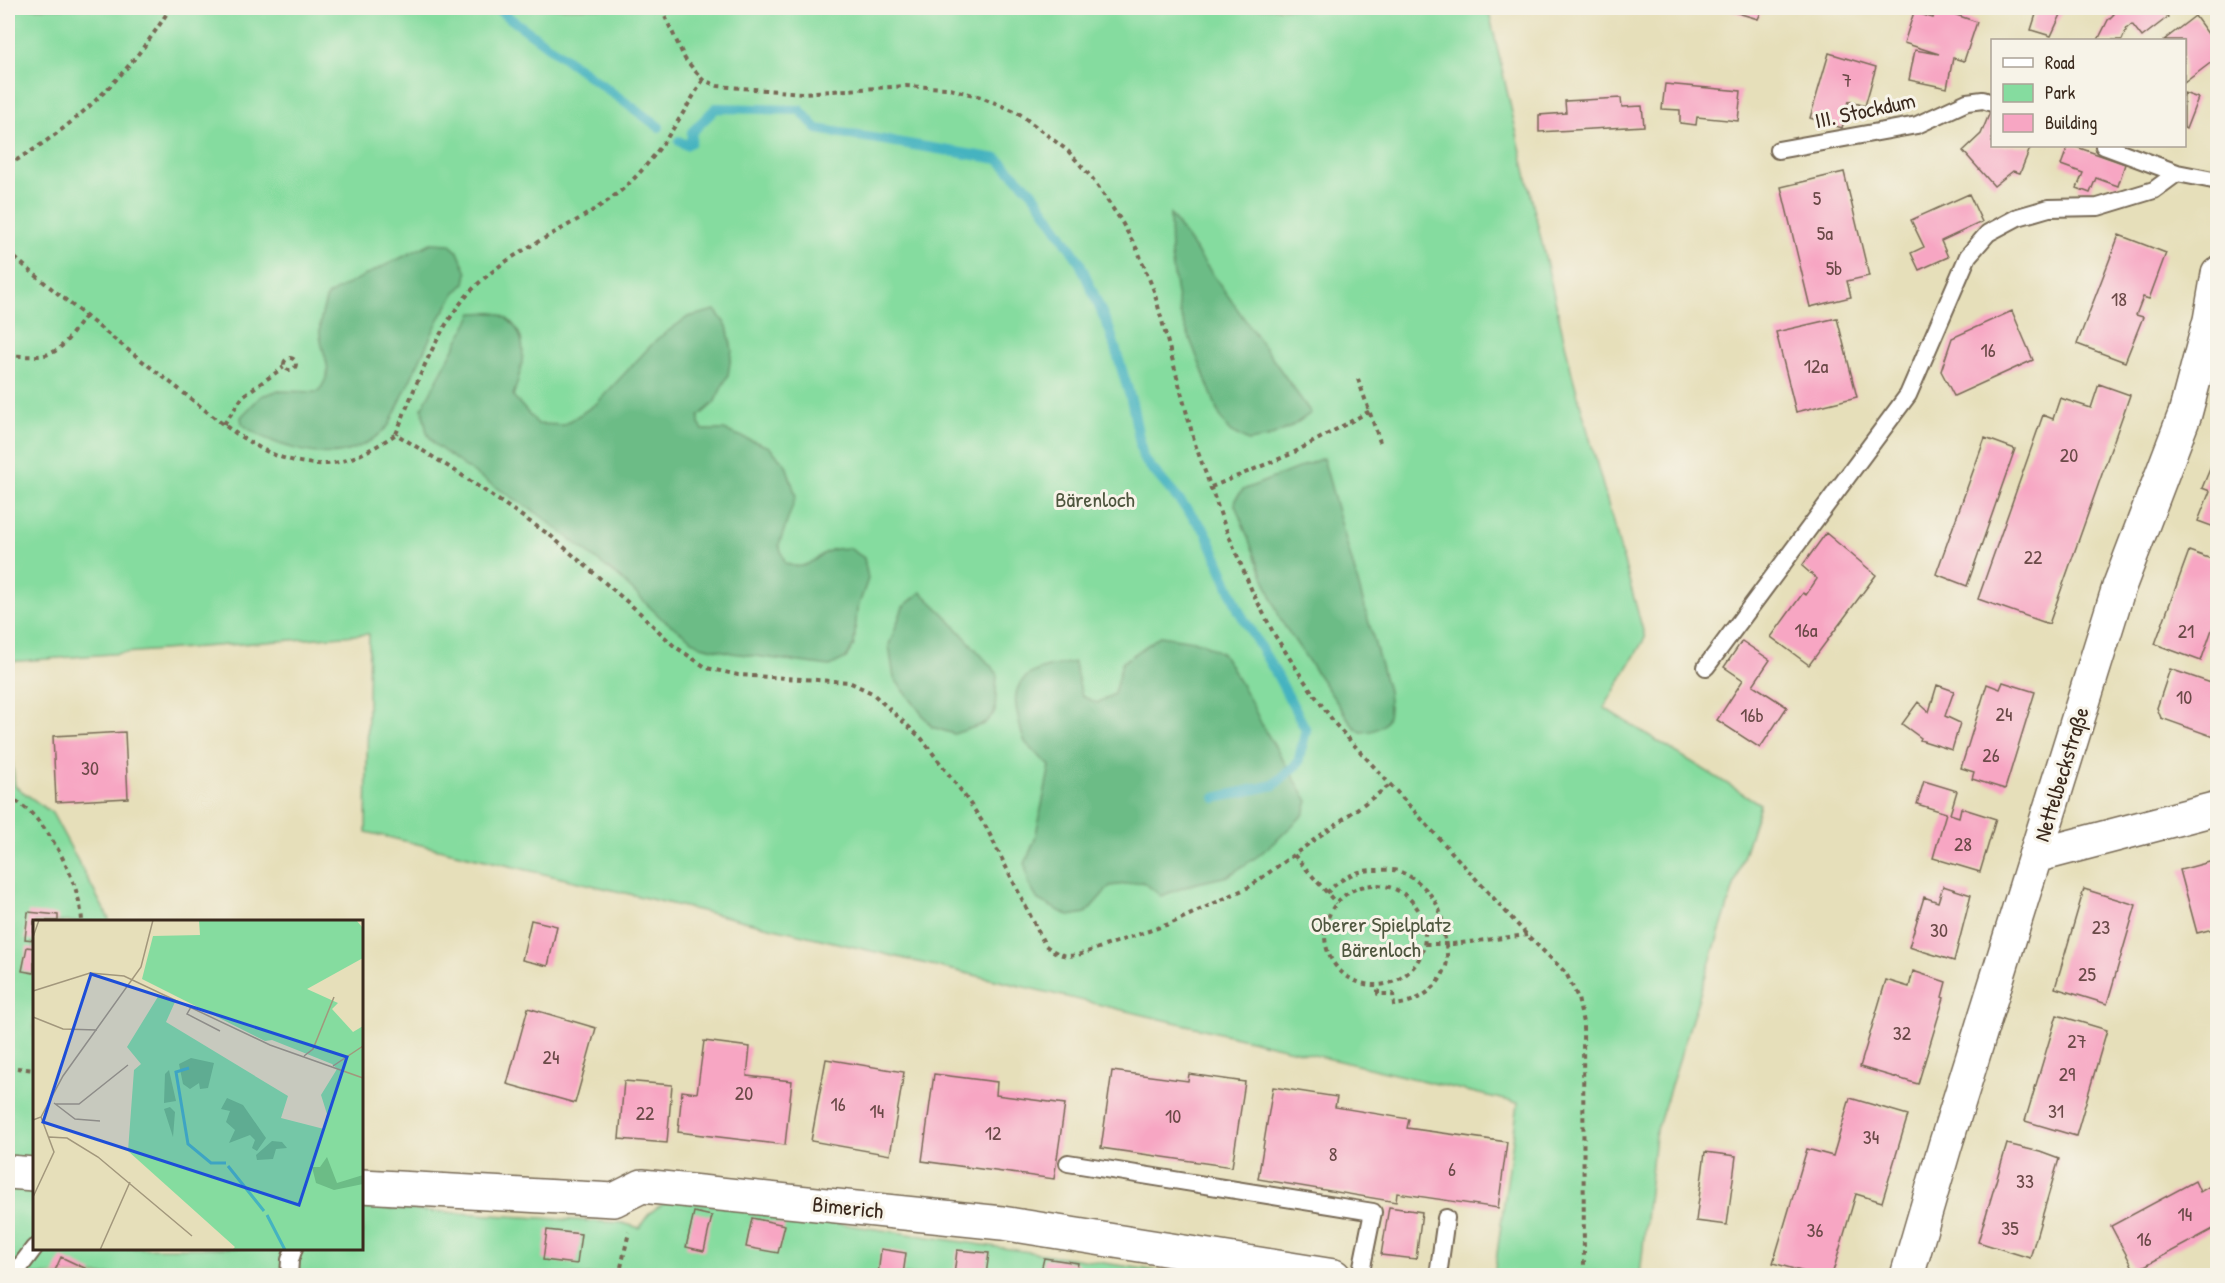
<svg xmlns="http://www.w3.org/2000/svg" width="2225" height="1283" viewBox="0 0 2225 1283" font-family="'Patrick Hand',sans-serif">
	<style>
		.green { fill: #85dc9f; stroke: #60835e; stroke-width: 1.5 }
		.forest { fill: #6cbc86; stroke: #547352; stroke-width: 1.5 }
		.lines { fill: none; stroke-linecap: round; stroke-linejoin: round }
		.stream { stroke: #45b3c0; stroke-width: 10 }
		.building { fill: #f7a6c3 }
		.service-casing { stroke: #776955; stroke-width: 20 }
		.minor-casing { stroke: #776955; stroke-width: 36 }
		.path { stroke: #776955; stroke-width: 4; stroke-dasharray: 4.5 4.5; stroke-linecap: butt }
		.service { stroke: #fff; stroke-width: 16 }
		.minor { stroke: #fff; stroke-width: 33 }
		.labels { text-anchor: middle; dominant-baseline: central; stroke-width: 6; stroke-linejoin: round; paint-order: stroke }
		.number-label { font-size: 20px; fill: #6a4947 }
		.street-label { font-size: 22px; fill: #3b2a1e; stroke: #f7f3e8 }
		.park-label { font-size: 22px; fill: #4e563e; stroke: #f7f3e8 }
		.inset-river { fill: none; stroke: #45b3c0; stroke-width: 3 }
		.inset-road { fill: none; stroke: #a2977c; stroke-width: 1.5 }
		.view { fill: #1d4ed8; fill-opacity: 0.15; stroke: #1d4ed8; stroke-width: 3 }
		.inset-edge { fill: none; stroke: #3b2a1e; stroke-width: 3 }
	</style>
	<rect width="100%" height="100%" fill="#f7f3e8"/>
	<filter id="ink" filterUnits="userSpaceOnUse"><feTurbulence type="fractalNoise" baseFrequency=".0167" numOctaves="2"/><feDisplacementMap in="SourceGraphic" scale="12" xChannelSelector="R" yChannelSelector="G"/><feConvolveMatrix kernelMatrix="1 2 1 2 8 2 1 2 1" color-interpolation-filters="sRGB"/></filter>
	<filter id="wash" filterUnits="userSpaceOnUse"><feTurbulence type="fractalNoise" baseFrequency=".008" numOctaves="4" result="noise"/><feDisplacementMap in="SourceGraphic" scale="24" xChannelSelector="R" yChannelSelector="G"/><feGaussianBlur stdDeviation="1.35" result="paint"/><feColorMatrix in="noise" values="0 0 0 0 0 0 0 0 0 0 0 0 0 0 0 0 0 1.4 0 .05"/><feComposite in="paint" operator="in"/></filter>
	<g filter="url(#wash)">
		<rect width="100%" height="100%" fill="#e6dfba"/>
		<path class="green" d="M8,8H1488L1572,374L1645,638L1604,708L1760,804L1655,1136L1640,1275H1494L1518,1103L366,832L369,634L8,662Z
			M8,726L15,786L52,813L109,919V922H34V1248H362V1207L622,1223L640,1228C647,1212 657,1207 672,1199L1185,1275H8Z"/>
		<path class="forest" d="M1170,214L1311,413L1289,428L1267,438L1248,441L1228,430L1219,414L1180,313L1171,256Z
			M431,243L449,244L458,252L467,273L465,283L456,292L439,319L389,425C379,436 366,445 351,450C320,461 267,444 242,424L241,417L261,396L277,391L318,392C337,367 322,359 320,334C318,323 324,307 327,296C360,276 396,261 431,243Z
			M715,310L727,326L732,350L728,375L714,403L699,416V424L703,430H724L769,447L786,465L796,496L779,545L785,563C805,573 813,558 829,551C835,548 843,549 849,548L864,558L868,579L857,610L854,645L846,658L830,666L732,653L701,646L661,618L620,578L537,513L475,474L434,444L427,433L422,408L473,313C481,313 495,311 501,315C534,333 522,368 513,396L538,424L564,425L596,404L657,339L688,317Z
			M1323,458L1388,691C1391,716 1390,731 1361,732L1353,726L1281,621L1235,505L1236,498L1243,490Z
			M921,592L944,614L997,673L995,712L984,724L954,734L932,727L894,678L889,645L903,607Z
			M1160,636L1201,642L1223,654L1249,698L1263,727L1308,801L1304,814L1278,839L1258,856L1228,876L1193,884L1161,896L1143,882L1110,886L1086,913L1069,916L1038,900L1029,885L1025,864L1035,839L1050,766C1043,759 1033,752 1026,743C1021,737 1020,724 1018,716C1006,673 1040,668 1074,662L1082,696L1097,703L1114,694L1122,663Z"/>
		<g class="lines">
			<path class="stream" d="M496,8L659,127
				M679,141L686,145L691,142L692,132L716,108L800,110L817,129L998,159L1033,193L1079,261L1110,331L1132,403L1143,458L1206,532L1239,611L1277,675L1306,730L1298,763L1274,785L1215,798"/>
		</g>
		<g id="blocks">
			<path class="building" d="M1721,8H1763L1758,19Z
				M1936,8L1977,22L1964,61L1953,58L1947,88L1909,80L1915,50L1939,54L1904,43L1914,12L1933,18Z
				M2038,8H2064L2051,36L2031,30Z
				M2108,8H2160L2168,17L2142,37L2132,24L2127,28L2122,40H2098L2108,20L2114,14Z
				M2195,16L2217,46V58L2184,83V40H2164Z
				M1829,53L1876,67L1865,106L1849,101L1842,128L1810,118Z
				M1665,84L1741,91L1738,121L1697,117L1696,125L1680,123V110L1662,109Z
				M2184,93L2198,98L2186,129L2184,128Z
				M1621,98L1622,107L1642,106L1644,126L1539,132V115L1566,113L1565,101Z
				M1990,112L1992,113V146H2031L2020,173L2013,171L1994,186L1963,151L1981,134Z
				M2068,146H2074L2125,164L2118,186L2096,178L2090,193L2077,188L2083,173L2061,165Z
				M1844,172L1869,276L1847,281L1851,297L1810,307L1781,187Z
				M1969,194L1982,222L1941,241L1948,257L1919,270L1911,253L1924,247L1911,220Z
				M2119,235L2166,253L2149,299L2143,297L2136,315L2143,317L2125,362L2077,344Z
				M2012,311L2033,360L1954,396L1941,371L1952,338Z
				M1837,318L1857,397L1796,412L1776,332Z
				M2099,384L2130,395L2049,624L1978,599L2043,415L2053,419L2060,398L2091,408Z
				M1985,438L2015,449L1967,586L1936,574Z
				M2215,457L2217,458V528L2198,521L2210,491L2202,488Z
				M1826,533L1876,575L1809,665L1771,637L1803,593L1806,595L1817,579L1802,566Z
				M2189,551L2217,561V615L2201,661L2155,644Z
				M1742,641L1770,660L1753,685L1787,707L1760,748L1717,720L1743,680L1724,667Z
				M2170,669L2217,685V738L2161,718L2157,708Z
				M2003,682L2035,692L2005,789L1972,779L1974,772L1961,768L1987,684L2000,689Z
				M1937,685L1954,691L1945,716L1960,723L1952,750L1920,740L1921,738L1902,724L1918,702L1929,712Z
				M125,732L128,798L56,802L53,736Z
				M1924,781L1957,791L1950,814L1959,817L1961,808L1996,819L1980,872L1933,858L1946,813L1917,804Z
				M2217,860V928L2197,933L2180,870Z
				M1943,886L1971,895L1954,961L1909,947L1924,897L1938,902Z
				M2084,889L2136,905L2107,1004L2055,988Z
				M28,912L58,915V921H34V940L25,939Z
				M531,920L557,926L548,966L522,960Z
				M27,947L34,948V973L22,971Z
				M1913,971L1946,982L1942,997L1944,998L1918,1084L1860,1067L1886,980L1909,987Z
				M528,1008L596,1028L575,1103L507,1084Z
				M2057,1015L2107,1030L2076,1136L2025,1121Z
				M704,1041L750,1047L747,1076L792,1081L785,1145L678,1132L682,1091L697,1093Z
				M826,1059L904,1072L890,1155L811,1141Z
				M1112,1071L1188,1081L1189,1074L1245,1082L1232,1167L1101,1148Z
				M934,1074L997,1082L996,1095L1065,1104L1054,1179L922,1161Z
				M624,1081L672,1085L667,1143L619,1139Z
				M1273,1087L1337,1097L1335,1107L1409,1119L1407,1128L1507,1142L1498,1208L1397,1193L1396,1202L1258,1179Z
				M1850,1098L1908,1115L1882,1202L1856,1194L1832,1275H1815L1773,1263L1807,1149L1833,1156Z
				M2007,1144L2040,1152L2059,1159L2030,1258L1978,1242Z
				M1705,1152L1736,1156L1727,1225L1696,1221Z
				M2195,1181L2200,1192L2217,1182V1227L2135,1271L2111,1226Z
				M1389,1207L1422,1212L1416,1259L1381,1255Z
				M694,1212L712,1216L704,1251L686,1247Z
				M752,1218L785,1225L778,1253L746,1247Z
				M547,1230L581,1234L577,1264L543,1260Z
				M881,1249L906,1253L903,1275H878Z
				M957,1250L989,1253L986,1275H954Z
				M61,1257L93,1272L92,1275H53Z
				M1044,1258L1078,1263L1076,1275H1040Z"/>
		</g>
	</g>
	<g filter="url(#ink)">
		<use href="#blocks" fill-opacity="0" stroke="#776955" stroke-width="1.5"/>
		<g class="lines">
			<defs>
				<path id="service" d="M2104,146L2177,173L2218,181
					M1778,150L1917,125L1967,102L1983,100L1992,103
					M1706,667L1908,395L1968,256L1988,233L2018,217L2049,208L2098,207L2154,190L2177,173
					M1068,1163L1373,1212L1360,1276
					M13,1276L34,1248
					M289,1276L290,1260L294,1248
					M1438,1276L1446,1218"/>
				<path id="minor" d="M2035,856L2218,808
					M8,1172L34,1174
					M362,1186L614,1200L642,1186L1002,1223L1334,1276
					M1907,1276L1945,1146L2119,587L2185,414L2210,320L2218,274"/>
			</defs>
			<use href="#service" class="service-casing"/>
			<use href="#minor" class="minor-casing"/>
			<path class="path" d="M661,8L685,59L703,80L718,86L802,93L906,86L946,88L981,97L1017,112L1068,151L1092,178L1120,219L1138,251L1154,291L1195,444L1224,524L1252,591L1274,634L1303,679L1336,725L1527,935L1566,973L1578,998L1583,1023L1584,1276
				M703,80C680,118 657,159 623,189C575,229 512,246 469,293C435,331 415,388 396,434L457,472L551,536L640,613L674,646L707,668L738,675L849,682L872,693L922,739L962,792L986,827L1045,945C1057,955 1066,958 1081,954L1172,923L1249,887L1390,785
				M8,165C73,129 132,72 170,8
				M8,252C61,297 116,341 171,383C201,406 230,433 264,450C279,458 299,463 316,464C345,466 373,449 396,434
				M8,355C56,359 57,355 85,316
				M284 364a6 6 0 1 1 12 0a6 6 0 1 1-12 0Z
				M1358,379L1380,442
				M224,424L244,395L284,367
				M1211,487L1291,454L1370,411
				M8,797C45,812 81,883 82,922
				M1294,855L1336,903
				M1325 935a50 50 0 1 1 100 0a50 50 0 1 1-100 0Z
				M1327,893C1339,879 1356,870 1375,870C1382,870 1391,869 1398,871C1416,877 1434,894 1440,912C1442,917 1442,924 1443,930C1445,941 1449,955 1446,966C1439,989 1417,1003 1394,1005L1393,994H1378V985
				M1425,944H1453L1527,935
				M8,1067L34,1070
				M314,1274L391,1276
				M619,1276L629,1232"/>
			<use href="#service" class="service"/>
			<use href="#minor" class="minor"/>
		</g>
	</g>
	<g class="labels">
		<g class="number-label">
			<text x="1847" y="79">7</text>
			<text x="1817" y="197">5</text>
			<text x="1825" y="232">5a</text>
			<text x="1834" y="267">5b</text>
			<text x="2119" y="298">18</text>
			<text x="1988" y="349">16</text>
			<text x="1816" y="365">12a</text>
			<text x="2069" y="454">20</text>
			<text x="2033" y="556">22</text>
			<text x="1806" y="629">16a</text>
			<text x="2186" y="630">21</text>
			<text x="2184" y="696">10</text>
			<text x="2004" y="713">24</text>
			<text x="1752" y="714">16b</text>
			<text x="1991" y="754">26</text>
			<text x="90" y="767">30</text>
			<text x="1963" y="843">28</text>
			<text x="2101" y="926">23</text>
			<text x="1939" y="929">30</text>
			<text x="2087" y="973">25</text>
			<text x="1902" y="1032">32</text>
			<text x="2077" y="1040">27</text>
			<text x="551" y="1056">24</text>
			<text x="2067" y="1073">29</text>
			<text x="744" y="1092">20</text>
			<text x="838" y="1103">16</text>
			<text x="877" y="1110">14</text>
			<text x="2056" y="1110">31</text>
			<text x="645" y="1112">22</text>
			<text x="1173" y="1115">10</text>
			<text x="993" y="1132">12</text>
			<text x="1871" y="1136">34</text>
			<text x="1333" y="1153">8</text>
			<text x="1452" y="1168">6</text>
			<text x="2025" y="1180">33</text>
			<text x="2185" y="1213">14</text>
			<text x="2010" y="1227">35</text>
			<text x="1815" y="1229">36</text>
			<text x="2144" y="1238">16</text>
		</g>
		<g class="street-label">
			<text transform="translate(1865 110) rotate(-12)">III. Stockdum</text>
			<text transform="translate(2061 774) rotate(-73)">Nettelbeckstraße</text>
			<text transform="translate(848 1207) rotate(6)">Bimerich</text>
		</g>
		<g class="park-label">
			<text x="1095" y="499">Bärenloch</text>
			<text x="1381" y="924">Oberer Spielplatz<tspan x="1381" dy="25">Bärenloch</tspan></text>
		</g>
	</g>
	<g transform="translate(33 920)">
		<rect width="330" height="330" fill="#e6dfba"/>
		<path d="M166,0H323L330,8V38L274,69L305,83L299,89L320,112L330,106V330H199L202,327L95,231L101,150L108,144L94,127L126,75L142,82L133,102L255,176L248,198L291,209L294,194L288,175L304,149L299,144L239,120L232,121L109,59L120,16L167,15Z" fill="#85dc9f"/>
		<path d="M158,138L181,143L175,168L167,169L166,163L157,169L150,164L146,144ZM136,150L143,181L131,183L132,154ZM194,178L210,185L233,218L224,231L219,228L222,220L217,215L196,223L202,210L193,202L197,191L188,189ZM137,187L142,192L140,217L131,189ZM239,221L249,222L254,228L243,229L240,239L224,240L223,235ZM294,237L304,263L330,255V264L301,270L283,263L279,247H287Z" fill="#6cbc86"/>
		<path class="inset-river" d="M156,148L143,152L155,224L178,243H193M195,246L231,291M234,295L252,330"/>
		<path class="inset-road" d="M0,17L6,0M0,71L57,53L91,56L237,125L330,158M158,87L154,94L187,111M0,97L30,109L64,110M271,136L280,129L301,77M300,146L330,126M21,183L42,199L67,201M22,184H46L95,145M0,200L8,197L30,156L108,47L120,0M16,217L34,218L65,237L159,316M0,277L21,232L8,197M67,330L97,262"/>
		<path class="view" d="M58,54L314,137L266,285L10,202Z"/>
		<rect width="330" height="330" class="inset-edge"/>
	</g>
	<rect width="2225" height="1283" fill="none" stroke="#f7f3e8" stroke-width="30"/>
	<rect x="1991" y="39" width="195" height="108" fill="#f7f3e8" stroke="#aca397" stroke-width="1.5"/>
	<rect x="2003" y="58" width="30" height="9" fill="#ffffff" stroke="#aca397" stroke-width="1.5"/>
	<text x="2045" y="69" font-size="18" fill="#3b2a1e">Road</text>
	<rect x="2003" y="84" width="30" height="18" fill="#85dc9f" stroke="#aca397" stroke-width="1.5"/>
	<text x="2045" y="99" font-size="18" fill="#3b2a1e">Park</text>
	<rect x="2003" y="114" width="30" height="18" fill="#f7a6c3" stroke="#aca397" stroke-width="1.5"/>
	<text x="2045" y="129" font-size="18" fill="#3b2a1e">Building</text>
</svg>
